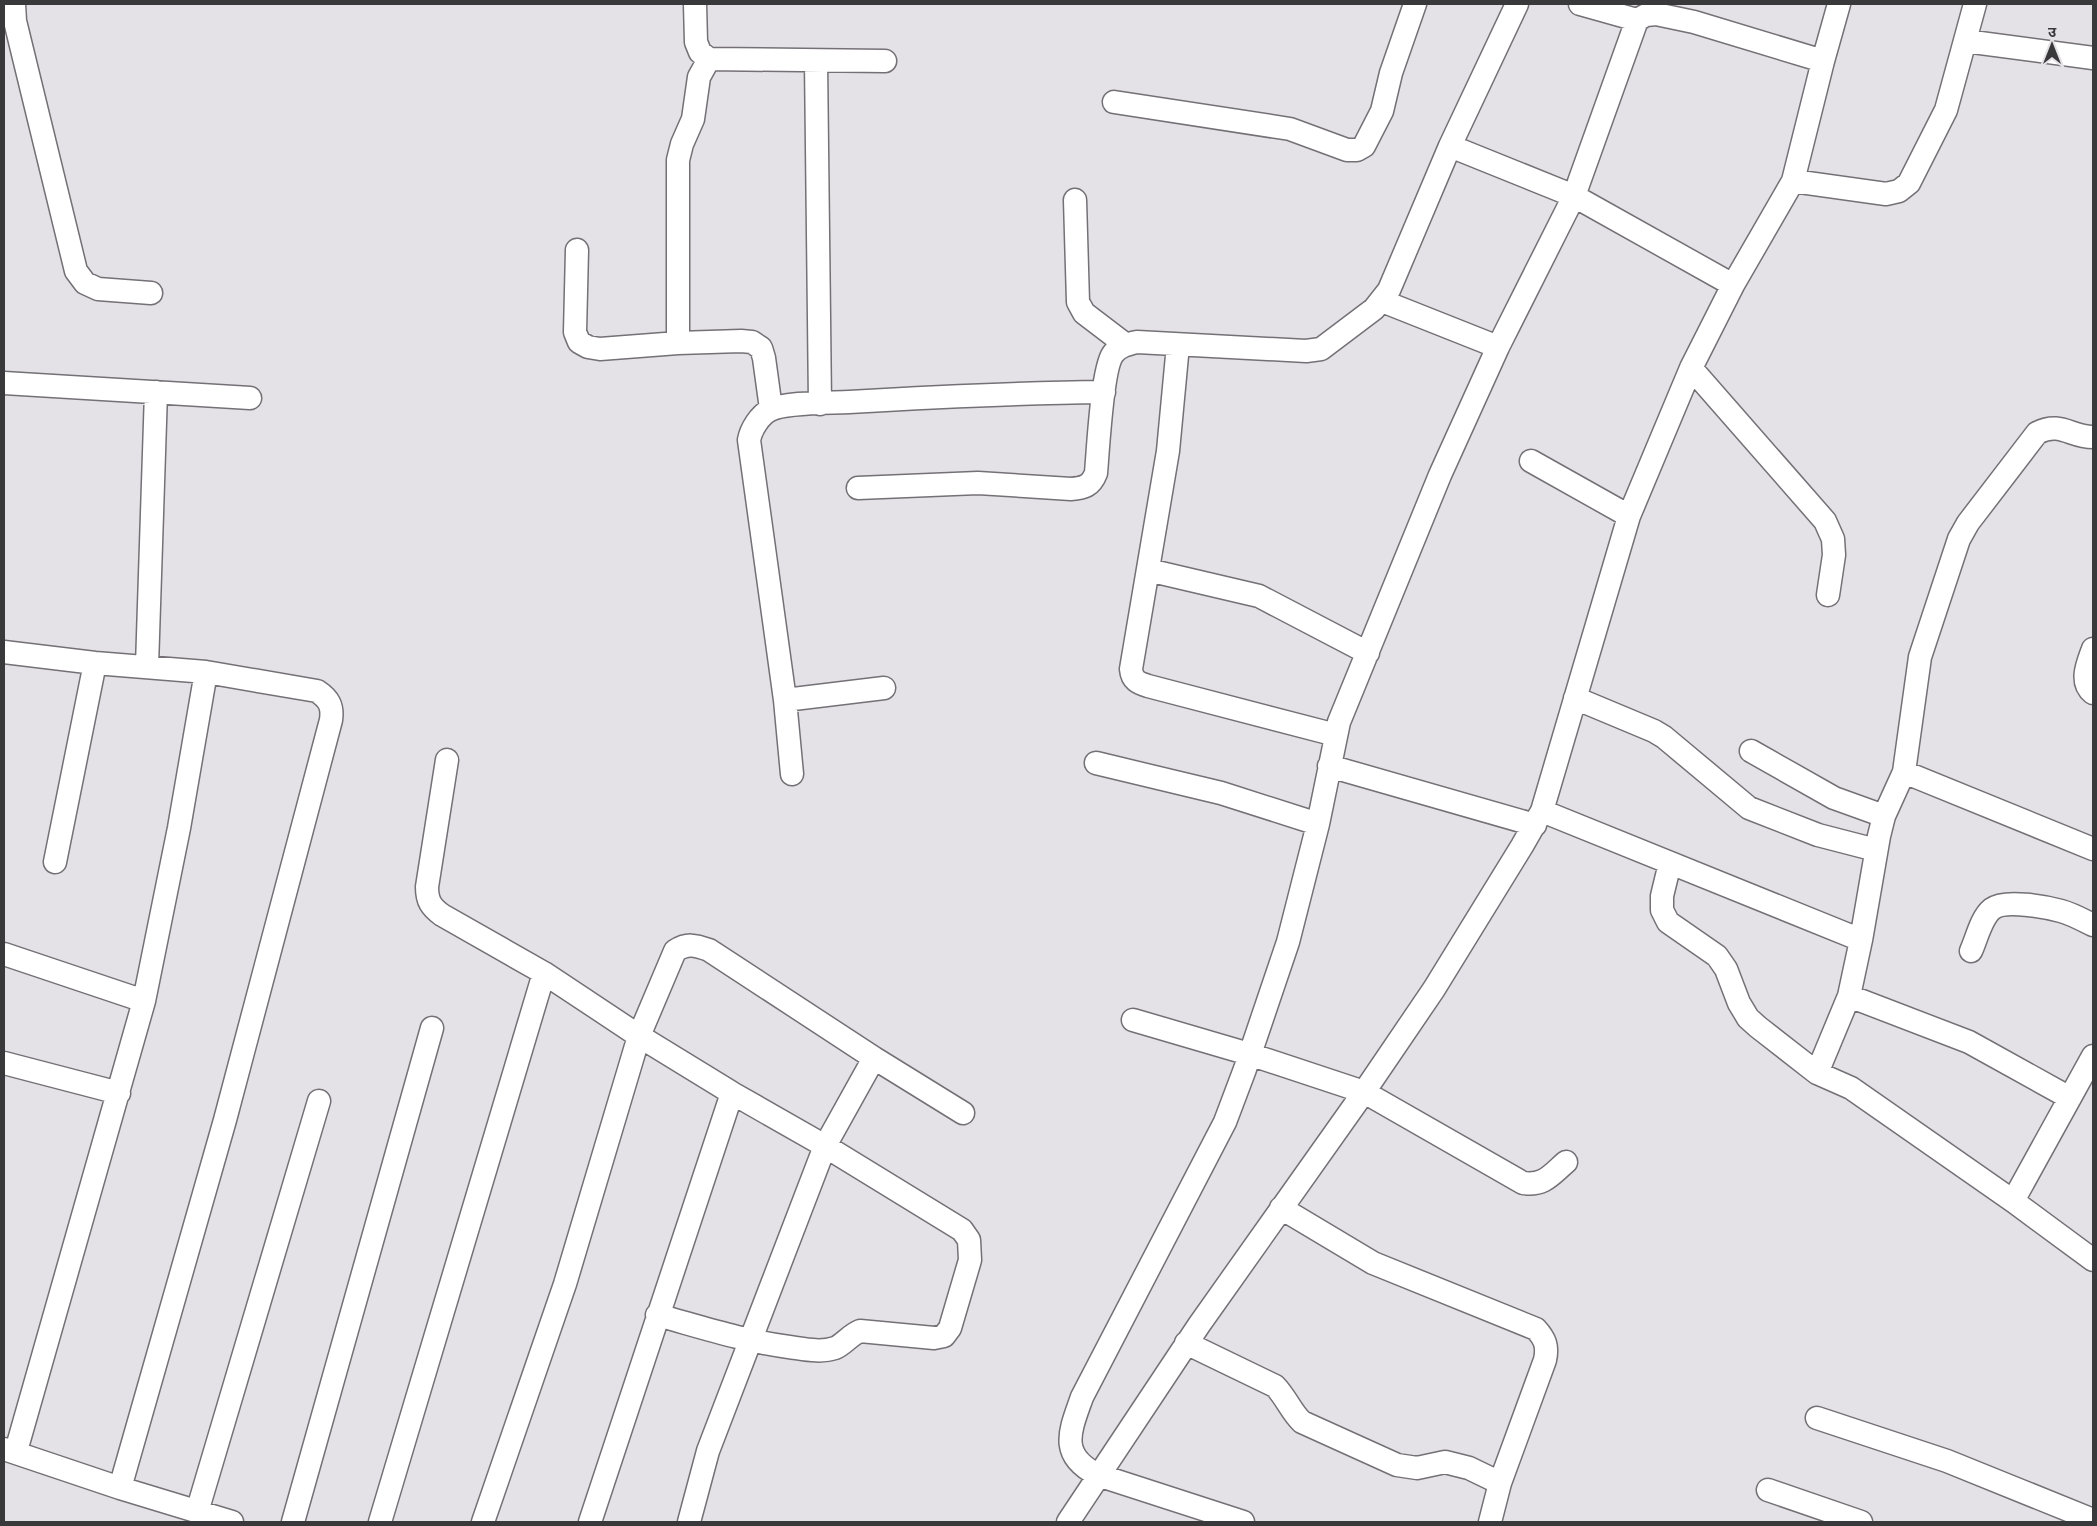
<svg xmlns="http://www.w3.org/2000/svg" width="2097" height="1526" viewBox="0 0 2097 1526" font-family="'Public Sans','Noto Sans Devanagari',sans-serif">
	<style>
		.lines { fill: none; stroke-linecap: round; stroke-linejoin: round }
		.minor-casing { stroke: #747076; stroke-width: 25 }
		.minor { stroke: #fff; stroke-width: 22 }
	</style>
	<rect width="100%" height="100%" fill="#e4e1e7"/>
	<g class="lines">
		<defs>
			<path id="minor" d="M14,4L15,21L76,271L85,283L98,289L151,293
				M695,4L696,42L700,52L709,59L885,61
				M1580,4L1637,20
				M1965,41L2093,58
				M816,61L820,404
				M1114,102L1290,129L1347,150H1357L1364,146L1382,111L1391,73L1415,4
				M1450,146L1574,196L1733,285
				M1793,181L1886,194L1899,191L1909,183L1946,110L1975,4
				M1075,200L1078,302L1084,313L1126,345
				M577,250L575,332L579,342L588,347L600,349L678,343L741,341L752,342L761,348L764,358L771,409
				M1382,301L1498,347
				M678,343V160L682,144L693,119L699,77L709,59
				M1178,345L1168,451L1131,669C1132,680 1138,683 1148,686L1336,735
				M1691,368L1825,521L1833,539L1834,555L1828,595
				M4,383L250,398
				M1531,461L1629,516
				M858,488L978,483L1071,489C1084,488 1091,486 1096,473C1098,451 1102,369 1113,354C1119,346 1128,344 1137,342L1306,351L1321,349L1374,309L1389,290L1450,146L1517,4
				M1148,570L1259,596L1368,653
				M2093,649C2088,663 2079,682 2093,693
				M4,652L95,663L206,672L317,691C329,699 333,706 331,720L225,1120L120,1488
				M147,666L156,392
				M1575,698L1654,731L1664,737L1749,808L1818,835L1876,850
				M785,700L884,688
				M1751,751L1834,798L1884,816
				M447,760L427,887C427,901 431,907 442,915L544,973L639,1036L732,1093L825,1146L962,1230L969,1240L970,1260L950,1328L944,1336L934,1338L860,1331C850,1335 843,1345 835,1348C820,1353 804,1349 789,1347C743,1341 701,1327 657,1315
				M1096,763L1221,793L1318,824
				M1329,766L1535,825
				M1904,772L2093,849
				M792,774L785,700L749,440C751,429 760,415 770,410C785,402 830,403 849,402C934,397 1019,393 1104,392
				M1542,811L1861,940
				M55,862L95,663
				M1670,863L1662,896V910L1668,922L1717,956L1726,969L1739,1003L1748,1018L1758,1027L1817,1073L1851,1088L2013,1201L2093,1260
				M1971,951C1977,938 1981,918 1992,909C2005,899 2046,907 2061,911C2072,914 2083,920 2093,925
				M4,954L144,1001
				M1849,996L1969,1042L2070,1098
				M1133,1020L1249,1054L1364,1092L1523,1183C1544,1186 1551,1175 1566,1162
				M4,1063L119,1093
				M1817,1073L1849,996L1861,940L1879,836L1884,816L1904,772L1920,657L1959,539L1968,523L2037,433C2061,421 2070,437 2093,437
				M2013,1201L2093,1056
				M1281,1208L1373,1263L1536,1329C1545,1339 1548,1346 1545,1360L1500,1483L1490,1522
				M1186,1343L1275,1386C1286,1397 1291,1412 1302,1422L1397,1465L1417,1468L1445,1462L1469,1468L1500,1483
				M1817,1418L1947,1461L2093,1520
				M4,1449L120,1488L232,1522
				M16,1451L144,1001L179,828L206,672
				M1768,1490L1861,1522
				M197,1512L319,1101
				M293,1522L432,1028
				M380,1522L544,973
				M483,1522L565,1284L639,1036L675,951C687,943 695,945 709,950L874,1058L963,1113
				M590,1522L732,1093
				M689,1522L708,1451L825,1146L874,1058
				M1068,1522L1199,1325L1364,1092L1434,989L1522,846L1542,811L1629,516L1691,368L1733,285L1793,181L1823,61L1839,4
				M1243,1522L1098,1475C1058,1455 1070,1431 1082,1397L1225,1122L1245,1069L1288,942L1318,824L1339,722L1440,475L1498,347L1574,196L1637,20L1646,15L1656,14L1694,22L1823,61"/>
		</defs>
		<use href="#minor" class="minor-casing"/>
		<use href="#minor" class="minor"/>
	</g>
	<rect width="2097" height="1526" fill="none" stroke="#39383a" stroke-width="10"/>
	<g transform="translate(2052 45)" stroke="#e4e1e7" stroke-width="4" paint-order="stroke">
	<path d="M0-4L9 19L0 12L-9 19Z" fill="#39383a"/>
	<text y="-8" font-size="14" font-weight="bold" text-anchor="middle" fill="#39383a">उ</text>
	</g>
</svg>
